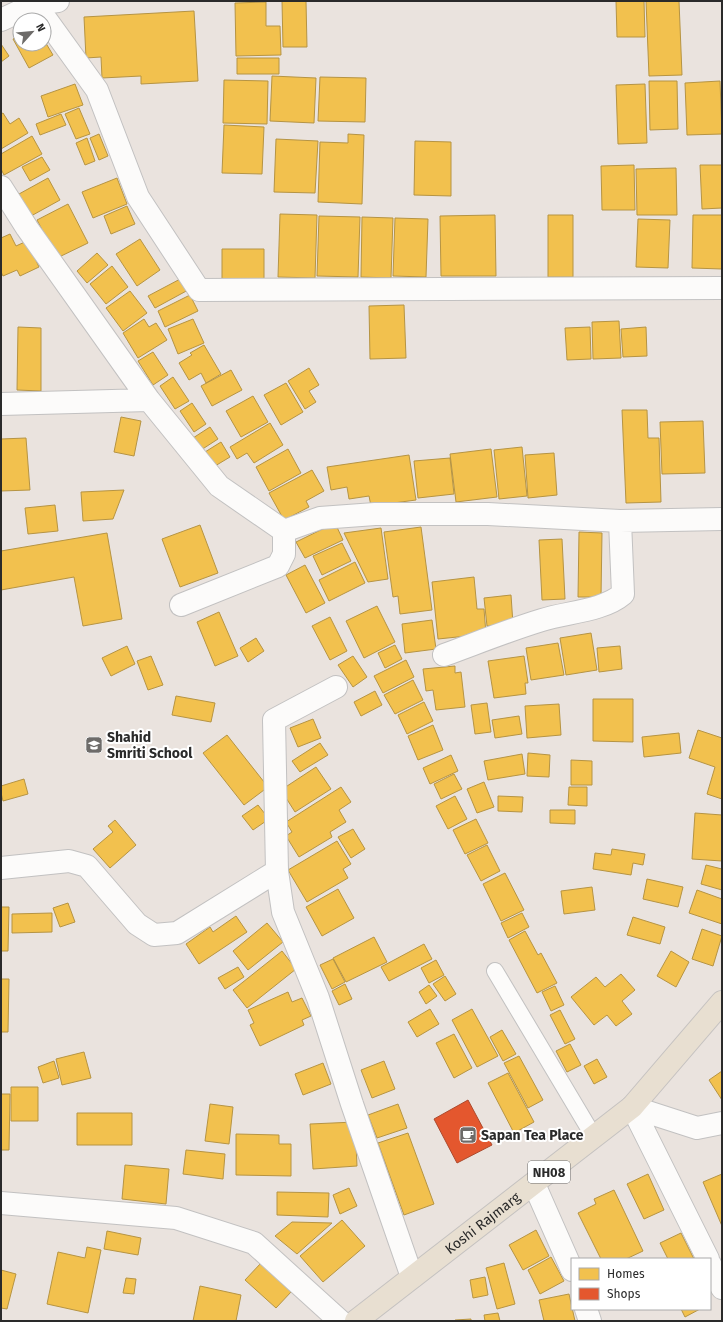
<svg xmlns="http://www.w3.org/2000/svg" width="723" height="1322" viewBox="0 0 723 1322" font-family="'Fira Sans',sans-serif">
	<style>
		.homes { fill: #f2c14e; stroke: #b69443 }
		.shops { fill: #e4572e; stroke: #ac4a2d }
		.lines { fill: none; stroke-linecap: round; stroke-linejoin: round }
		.service-casing { stroke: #c2c1c1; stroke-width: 18 }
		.minor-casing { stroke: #c2c1c1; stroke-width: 24 }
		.tertiary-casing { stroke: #c2c1c1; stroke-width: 24 }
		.primary-casing { stroke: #c5c2c0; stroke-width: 24 }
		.service { stroke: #fcfbfa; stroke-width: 16 }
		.minor { stroke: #fcfbfa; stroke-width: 22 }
		.tertiary { stroke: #fcfbfa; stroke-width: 22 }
		.primary { stroke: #e8dfd1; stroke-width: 22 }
		.labels { text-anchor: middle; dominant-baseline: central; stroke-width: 4; stroke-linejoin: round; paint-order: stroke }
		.shield { fill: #fff; stroke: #6a6a6a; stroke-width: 1 }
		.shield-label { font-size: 13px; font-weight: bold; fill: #2a2a2a }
		.poi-label { font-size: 14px; font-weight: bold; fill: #2a2a2a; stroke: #fff; text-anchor: start }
		.street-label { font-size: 14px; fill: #2a2a2a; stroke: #fff }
	</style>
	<rect width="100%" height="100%" fill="#eae3de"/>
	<path class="homes" d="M282,1H306L307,47H283Z
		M616,1H644L645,37H617Z
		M646,1H679L682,75L649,76Z
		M266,2V26H280L281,55L236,56L235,3Z
		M194,11L198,81L141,84V76L102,78L101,57L86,58L84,17Z
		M20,35V44H44V40L53,55L29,68L13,39Z
		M1,44L9,56L1,62Z
		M237,58H279V74H237Z
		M272,76L316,78L314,123L270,121Z
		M320,77L366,78L365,122L318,121Z
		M224,80L268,81L267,124L223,123Z
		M649,81H677L678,129L650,130Z
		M720,81L722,134L687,135L685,83Z
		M75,84L83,105L48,117L41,96Z
		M645,84L647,143L618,144L616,85Z
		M79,108L90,134L76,139L65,114Z
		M3,113L10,124L19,118L28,133L1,149V114Z
		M61,114L66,125L40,135L36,124Z
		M224,125L264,127L262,174L222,173Z
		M99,134L108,156L99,160L90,138Z
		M348,134L364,135L362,204L318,202L320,142L348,143Z
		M32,136L42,154L4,175L1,169V154Z
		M87,138L95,161L85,165L76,143Z
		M276,139L318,141L315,193L274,192Z
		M415,141L451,142V196L414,195Z
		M42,157L50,170L30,181L22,167Z
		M634,165L635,210H602L601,166Z
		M700,165H722V208L702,209Z
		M676,168L677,215H637L636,169Z
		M48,178L60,200L31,216L19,194Z
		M117,178L127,204L93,218L82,192Z
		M68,204L88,243L57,258L37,220Z
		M127,206L135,224L111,234L104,216Z
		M280,214L317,215L315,278L278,277Z
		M495,215L496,276H441L440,216Z
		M548,215H573V277H548Z
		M693,215H722V269L692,268Z
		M319,216L360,217L358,277L317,276Z
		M362,217L393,218L391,278L361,277Z
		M395,218L428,219L426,277L393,276Z
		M638,219L670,220L668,268L636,267Z
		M10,234L16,246L27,241L39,267L20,276L17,270L3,276L1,272V238Z
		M140,239L160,270L137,286L116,254Z
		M222,249H264V285L222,284Z
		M97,253L108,265L87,283L77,271Z
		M112,266L128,287L106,304L90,284Z
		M184,277L190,289L155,308L148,296Z
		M130,291L147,313L123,331L106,308Z
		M190,295L198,311L165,327L158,311Z
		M404,305L406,358L370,359L369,306Z
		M144,319L149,327L156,323L167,340L138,358L123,333Z
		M193,319L204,343L178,354L168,329Z
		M619,321L621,358L593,359L592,322Z
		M18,327L41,328V391L17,390Z
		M590,327L591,359L567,360L565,328Z
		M646,327L647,356L623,357L621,329Z
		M204,345L221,374L206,383L201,373L189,380L179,363L192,355L190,353Z
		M153,352L168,375L153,385L138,361Z
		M309,368L319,385L309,391L316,402L305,409L288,381Z
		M231,370L242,390L212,406L201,386Z
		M173,377L189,401L175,409L160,386Z
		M286,383L303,412L281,425L264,395Z
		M253,396L268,422L241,437L226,411Z
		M192,403L206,424L194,432L180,411Z
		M622,410H647L648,438H659L661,502L626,503Z
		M121,417L141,421L134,456L114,452Z
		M703,421L705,473L662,474L660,422Z
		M270,423L283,445L254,463L247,453L237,459L230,447Z
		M210,427L218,439L201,450L193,438Z
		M26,438L30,490L1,491V439Z
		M221,442L230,457L215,466L205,452Z
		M522,447L527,496L499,499L494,450Z
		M288,449L301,473L269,491L256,467Z
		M491,449L497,497L456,502L450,454Z
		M554,453L557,495L528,498L525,455Z
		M409,455L416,500L371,506L369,496L349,499L347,487L331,490L327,467Z
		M450,458L454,494L418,498L414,461Z
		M312,470L324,491L306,501L309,507L284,520L269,493Z
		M124,490L113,519L83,521L81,492Z
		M55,505L58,531L28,534L25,508Z
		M335,523L343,540L305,558L296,542Z
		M200,525L218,573L180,587L162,539Z
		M421,527L432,610L400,614L398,596L393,597L384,532Z
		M381,528L388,579L368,582L344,533Z
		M579,532L602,533L601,597H578Z
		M107,533L122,619L83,626L74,577L1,590V551Z
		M562,539L565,599L542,600L539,540Z
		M342,543L351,561L322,575L313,556Z
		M355,562L365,583L329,601L319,580Z
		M305,565L325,603L306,613L286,575Z
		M474,577L477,609H484L486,634L438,639L432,582Z
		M511,595L513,624L487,626L484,598Z
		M377,606L395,642L364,658L346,621Z
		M219,612L238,656L215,666L197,622Z
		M330,617L347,651L330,660L312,626Z
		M432,620L436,649L405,653L402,624Z
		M591,633L597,670L566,675L560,638Z
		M256,638L264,651L248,662L240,648Z
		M558,643L564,675L531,680L526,648Z
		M395,645L402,659L385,668L378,653Z
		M127,646L135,664L111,676L102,658Z
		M620,646L622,669L599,672L597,648Z
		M151,656L163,685L148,690L137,661Z
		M353,656L367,677L353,687L338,665Z
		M524,656L528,683H525L526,694L494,698L488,661Z
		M406,660L414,677L383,693L374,676Z
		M455,666V673L461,672L465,707L436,710L433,690L426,691L423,669Z
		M413,680L423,700L395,714L384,695Z
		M375,691L382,705L361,716L354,702Z
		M176,696L215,703L211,722L172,715Z
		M593,699H633V742L593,741Z
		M424,702L433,721L407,734L398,715Z
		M487,703L491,732L475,734L471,705Z
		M559,704L561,735L527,738L525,706Z
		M519,716L522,734L495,738L492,720Z
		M313,719L321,738L298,747L290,728Z
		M433,725L443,750L418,760L408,736Z
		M698,730L722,738V799L707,794L715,767L689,758Z
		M679,733L681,753L644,757L642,737Z
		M227,735L268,787L244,805L203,753Z
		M320,743L328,755L300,772L292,761Z
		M528,753L550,755L549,777L527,776Z
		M522,754L525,774L488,780L484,761Z
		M451,755L458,771L430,784L423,768Z
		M571,760L592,761V785H571Z
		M316,767L331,789L295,812L281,790Z
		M454,774L462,789L441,799L434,784Z
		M24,779L28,794L3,801L1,793V786Z
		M484,782L494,807L477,813L467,789Z
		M341,787L351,802L339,810L346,822L330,832L332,837L299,857L286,836L292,832L286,822Z
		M569,787H587V806L568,805Z
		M455,796L467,819L448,829L436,806Z
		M498,796L523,797L522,812L498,811Z
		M258,805L269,819L253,830L242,816Z
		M550,810H575V824L550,823Z
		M695,813L722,815V861L692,859Z
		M476,819L488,843L465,854L453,830Z
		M115,820L136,845L110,868L93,849L113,832L108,826Z
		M353,829L365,849L351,858L338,837Z
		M337,841L351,864L343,869L348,878L307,902L288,870Z
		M487,845L500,871L481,881L467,855Z
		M612,849L645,854L643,865L633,863L631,875L593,869L595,853L611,855Z
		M706,865L722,869V890L701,884Z
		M505,873L524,910L501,921L483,884Z
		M647,879L683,887L678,907L643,899Z
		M592,887L595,910L564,914L561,891Z
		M338,889L354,918L322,936L306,907Z
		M697,890L722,899V924L689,913Z
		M68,903L75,922L60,927L53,908Z
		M1,907H9L8,951H1Z
		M52,913V932L12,933V914Z
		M522,913L529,927L508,938L501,923Z
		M236,916L247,932L199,964L186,944L210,927L213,932Z
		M633,917L665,927L660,944L627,935Z
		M267,923L283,942L248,970L233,951Z
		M702,929L722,936L713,966L692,959Z
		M525,931L538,955L541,953L557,983L537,993L509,940Z
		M374,937L387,962L346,982L333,958Z
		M424,944L432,959L389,981L381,967Z
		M282,951L296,969L247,1008L233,990Z
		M671,951L689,962L676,987L657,976Z
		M333,959L345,982L332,989L320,965Z
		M436,960L444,975L429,983L421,968Z
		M238,967L244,977L225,989L218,978Z
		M621,974L635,990L622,1001L632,1014L616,1026L607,1015L594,1025L571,997L596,977L605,987Z
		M445,976L456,994L445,1001L433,984Z
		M1,979H9L8,1032H1Z
		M345,984L352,999L339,1005L332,991Z
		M429,985L437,996L426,1004L419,992Z
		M555,986L564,1005L551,1011L542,992Z
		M288,992L292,1002L302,998L311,1016L302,1020L304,1025L260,1046L250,1025L254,1023L248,1010Z
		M430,1009L439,1024L417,1037L408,1022Z
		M472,1009L498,1056L477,1067L452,1020Z
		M560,1010L575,1039L565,1044L550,1015Z
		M502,1030L516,1054L503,1061L490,1037Z
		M454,1034L472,1068L454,1078L436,1043Z
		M570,1044L581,1065L567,1072L556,1051Z
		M84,1052L91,1078L62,1085L56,1059Z
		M519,1056L543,1100L528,1108L504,1063Z
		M597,1059L607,1077L594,1084L584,1066Z
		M54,1061L59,1078L43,1083L38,1067Z
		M384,1061L395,1089L372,1098L361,1070Z
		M323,1063L331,1084L303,1095L295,1074Z
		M722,1071V1100L709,1080Z
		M508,1073L534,1122L514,1133L488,1083Z
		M11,1087H38V1121H11Z
		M1,1094H10L9,1150H1Z
		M210,1104L233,1107L229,1144L205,1141Z
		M398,1104L407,1128L377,1138L368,1115Z
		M77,1113H132V1145H77Z
		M355,1122L357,1166L313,1169L310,1124Z
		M408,1133L434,1204L404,1215L378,1143Z
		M236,1134L279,1135V1144H291V1176L236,1175Z
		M186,1150L225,1154L223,1179L183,1174Z
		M125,1165L169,1169L166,1204L122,1199Z
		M648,1174L664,1210L644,1219L627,1184Z
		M722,1174V1226L703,1182Z
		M349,1188L357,1206L340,1214L333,1195Z
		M614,1190L643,1251L626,1259H601L578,1213L596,1204L594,1199Z
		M277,1192L329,1193L328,1217L277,1215Z
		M342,1220L365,1246L323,1282L300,1256Z
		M292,1222L332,1223L297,1254L275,1236Z
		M536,1230L549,1256L523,1270L509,1245Z
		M107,1231L141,1238L138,1255L104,1249Z
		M681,1233L694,1259H668L660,1243Z
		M87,1247L101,1250L88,1313L47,1304L58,1252L85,1258Z
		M551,1257L564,1281L540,1294L528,1270Z
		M261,1263L291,1292L276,1308L245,1280Z
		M504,1263L515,1304L497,1309L486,1268Z
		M1,1270L16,1274L7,1309L1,1308Z
		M485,1277L488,1295L473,1298L470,1280Z
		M126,1278L136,1279L134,1294L123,1293Z
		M200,1286L241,1295L236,1321H193Z
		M569,1294L575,1321H544L539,1300Z
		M681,1309H700L685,1317Z
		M498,1313L500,1321H485L484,1315Z
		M471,1319V1321H455V1320Z"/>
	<path class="shops" d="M468,1100L492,1145L457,1163L434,1119Z"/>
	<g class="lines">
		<defs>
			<path id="service" d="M495,971L594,1137"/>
			<path id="minor" d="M35,4L97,90L138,197L199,290L722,288
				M1,20L35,4L58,1
				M1,187L27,228L149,400L219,486L284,531L320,518L375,514H488L620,521L722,519
				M1,404L149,400
				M181,605L278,566L284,554V531
				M444,655C477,643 509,630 542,620C567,612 603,611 623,594L620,521
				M336,687L274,720L277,871L283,912L318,998L352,1104L412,1277
				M1,868L69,861L87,866L137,924L154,935L177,933L277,871
				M534,1184L572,1270
				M1,1203L176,1218L254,1243L340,1321
				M586,1309L590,1321"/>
			<path id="tertiary" d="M632,1107L708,1259
				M632,1107L697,1128L722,1123
				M710,1264L722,1288"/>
			<g id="primary">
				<path id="s1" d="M356,1321L632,1107L722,1002"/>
			</g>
		</defs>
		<use href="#service" class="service-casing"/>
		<use href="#minor" class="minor-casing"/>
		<use href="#tertiary" class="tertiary-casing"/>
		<use href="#primary" class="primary-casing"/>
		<use href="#service" class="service"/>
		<use href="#minor" class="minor"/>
		<use href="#tertiary" class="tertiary"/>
		<use href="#primary" class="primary"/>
	</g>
	<defs>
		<symbol id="school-square" viewBox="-11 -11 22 22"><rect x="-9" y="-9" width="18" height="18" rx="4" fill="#6d6b69" stroke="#fff"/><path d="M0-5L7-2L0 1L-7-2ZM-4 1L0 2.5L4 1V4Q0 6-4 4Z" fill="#fff"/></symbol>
		<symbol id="cafe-square" viewBox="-11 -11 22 22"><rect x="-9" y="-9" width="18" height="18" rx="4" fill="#6d6b69" stroke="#fff"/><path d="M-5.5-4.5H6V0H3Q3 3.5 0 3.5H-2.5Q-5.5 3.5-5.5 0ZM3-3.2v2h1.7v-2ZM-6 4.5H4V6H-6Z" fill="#fff"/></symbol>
	</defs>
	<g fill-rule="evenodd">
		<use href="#school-square" x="84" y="735" width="20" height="20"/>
		<use href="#cafe-square" x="458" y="1125" width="20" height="20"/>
	</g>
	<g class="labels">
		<rect class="shield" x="528" y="1161" width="42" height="22" rx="3"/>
		<g class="shield-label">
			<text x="549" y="1172">NH08</text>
		</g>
		<g class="poi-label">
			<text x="107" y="737">Shahid<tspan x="107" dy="16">Smriti School</tspan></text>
			<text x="481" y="1135">Sapan Tea Place</text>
		</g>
		<g class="street-label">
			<text stroke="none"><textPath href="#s1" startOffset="160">Koshi Rajmarg</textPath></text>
		</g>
	</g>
	<rect width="723" height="1322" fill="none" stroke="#2a2a2a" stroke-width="4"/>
	<rect x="571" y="1258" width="140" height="52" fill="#ffffff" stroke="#aaaaaa"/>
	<rect x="579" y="1268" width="20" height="12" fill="#f2c14e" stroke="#aaaaaa"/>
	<text x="607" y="1278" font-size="12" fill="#2a2a2a">Homes</text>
	<rect x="579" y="1288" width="20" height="12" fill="#e4572e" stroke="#aaaaaa"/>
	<text x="607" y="1298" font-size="12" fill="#2a2a2a">Shops</text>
	<g transform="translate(32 32) rotate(63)"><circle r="19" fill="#ffffff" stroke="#aaaaaa"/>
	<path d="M0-3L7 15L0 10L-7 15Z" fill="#6d6b69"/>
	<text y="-6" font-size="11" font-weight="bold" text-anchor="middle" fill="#2a2a2a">N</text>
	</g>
</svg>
